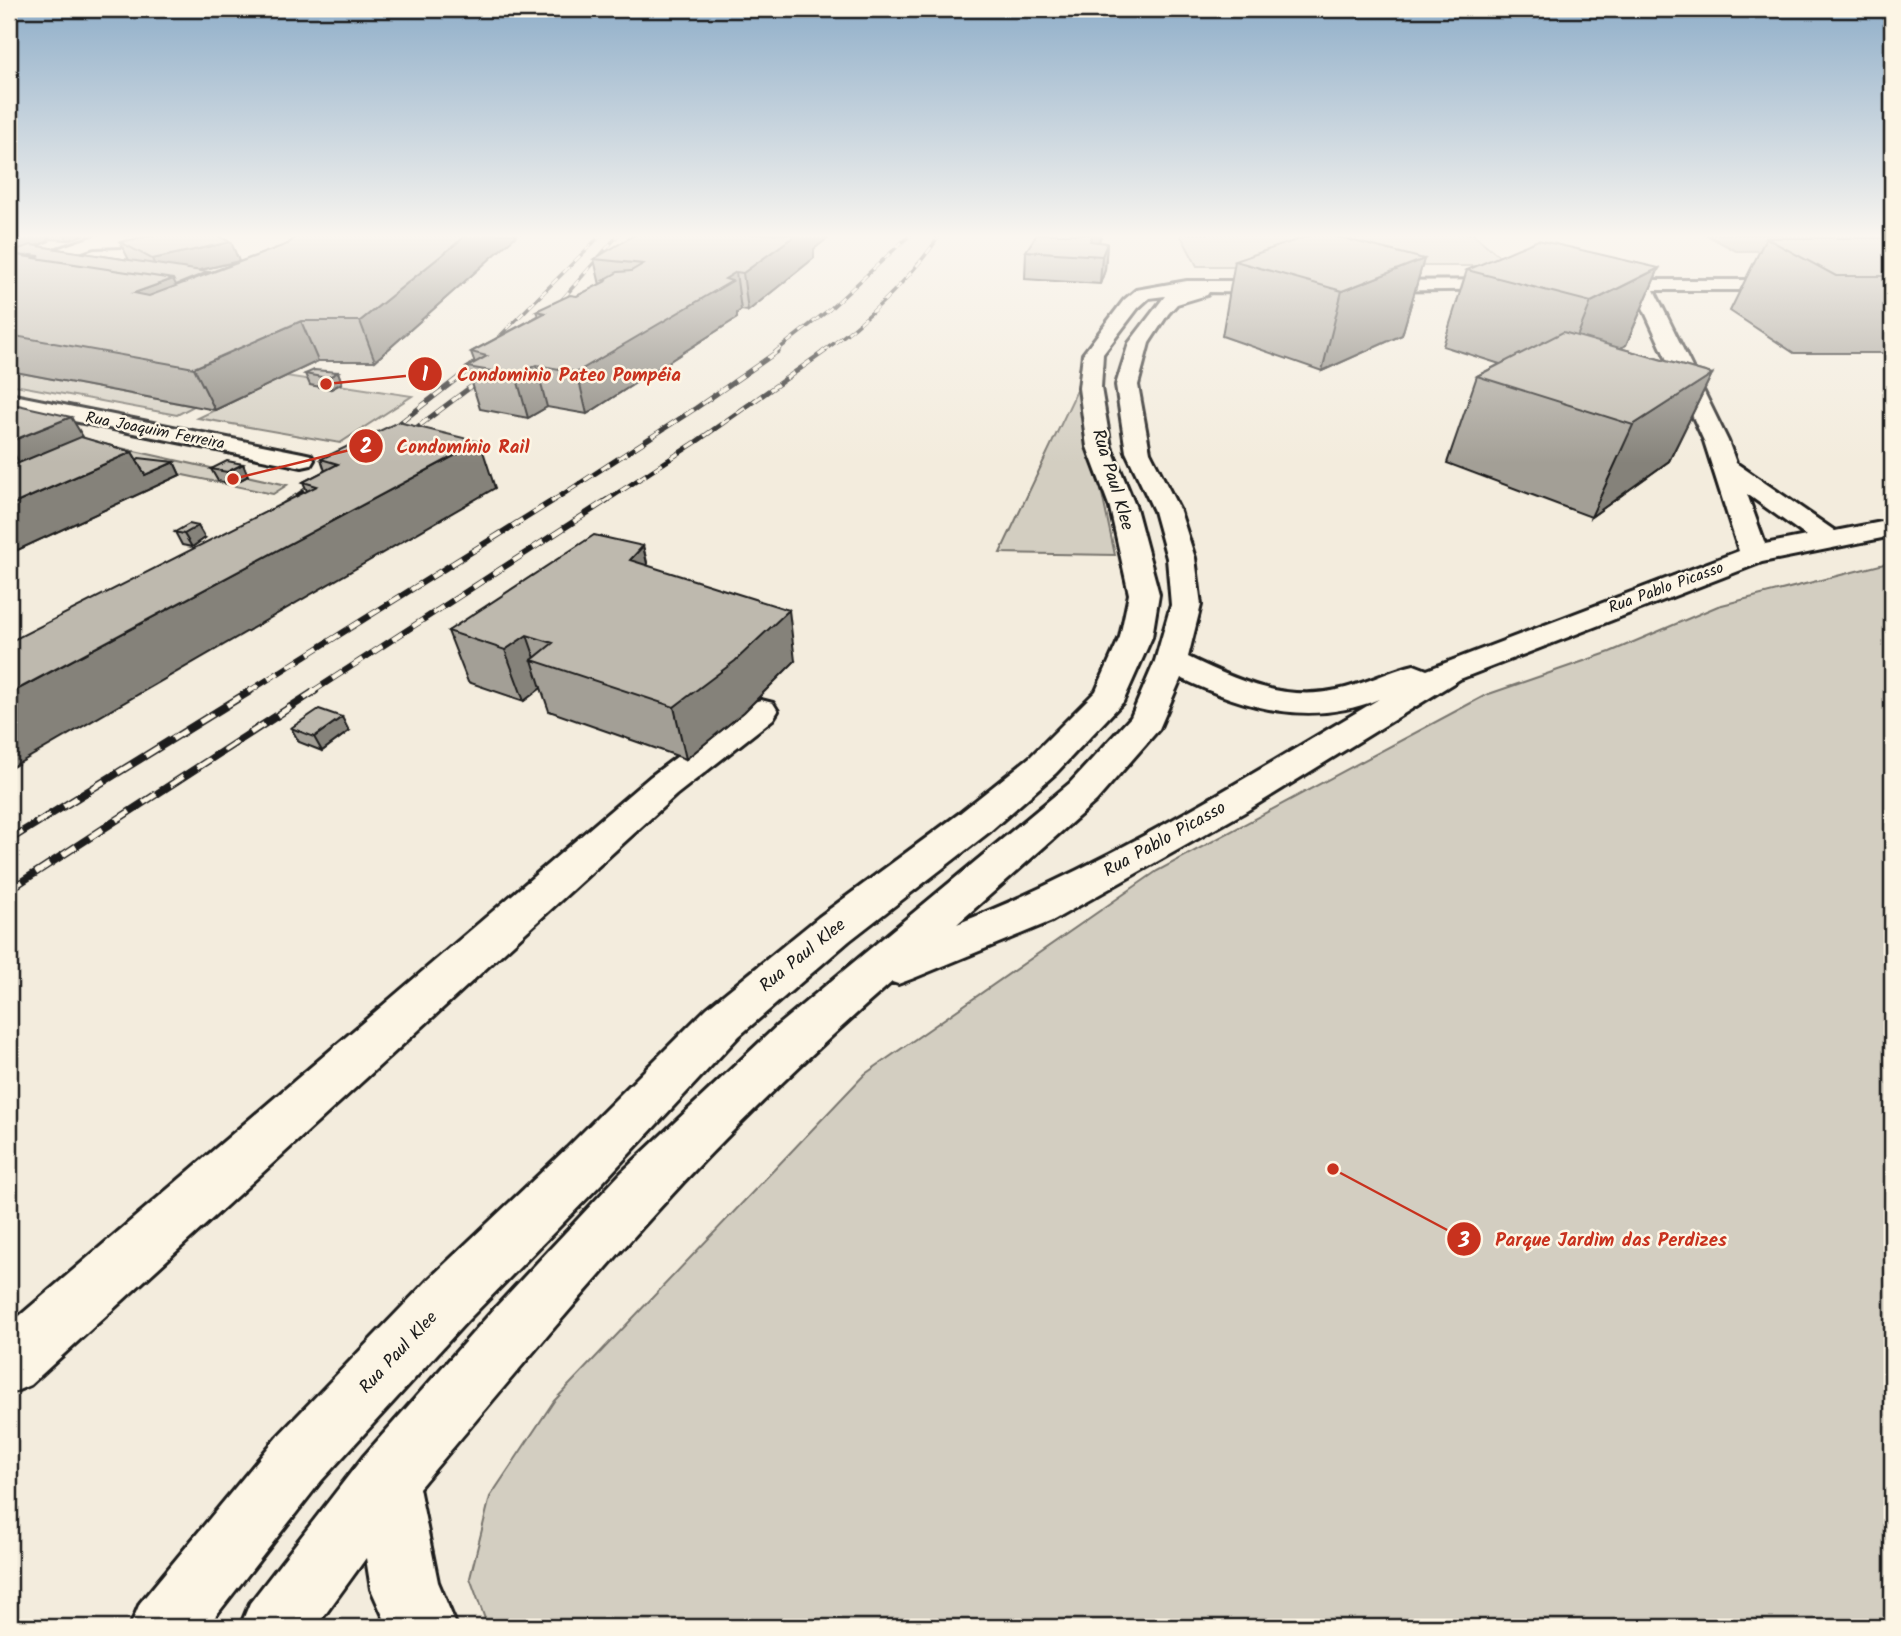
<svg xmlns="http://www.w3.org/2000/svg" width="1901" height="1636" viewBox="0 0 1901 1636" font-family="Kalam,sans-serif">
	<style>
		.green { fill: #d3cec1; stroke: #78756e; stroke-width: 2 }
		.water { fill: #aaa59b; stroke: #716e68; stroke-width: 2 }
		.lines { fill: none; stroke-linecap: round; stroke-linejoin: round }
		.shore { stroke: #55534f; stroke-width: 2 }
		.minor-casing { stroke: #1c1c1c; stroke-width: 6 }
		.major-casing { stroke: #1c1c1c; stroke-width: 6 }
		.minor { fill: #fcf5e5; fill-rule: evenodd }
		.major { fill: #fcf5e5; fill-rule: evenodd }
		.rail-far3-casing { stroke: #1c1c1c; stroke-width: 3.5 }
		.rail-far2-casing { stroke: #1c1c1c; stroke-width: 5 }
		.rail-far1-casing { stroke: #1c1c1c; stroke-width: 6 }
		.rail-casing { stroke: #1c1c1c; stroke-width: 8 }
		.rail-far3 { stroke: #fcf5e5; stroke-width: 2.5; stroke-dasharray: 8; stroke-linecap: butt }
		.rail-far2 { stroke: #fcf5e5; stroke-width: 3.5; stroke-dasharray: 10; stroke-linecap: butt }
		.rail-far1 { stroke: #fcf5e5; stroke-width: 4.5; stroke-dasharray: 12; stroke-linecap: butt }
		.rail { stroke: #fcf5e5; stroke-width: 5; stroke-dasharray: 16; stroke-linecap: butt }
		.wall { fill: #a39f96; stroke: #1c1c1c; stroke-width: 2; fill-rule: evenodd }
		.shaded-wall { fill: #85827a; stroke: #1c1c1c; stroke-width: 2 }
		.building { fill: #beb9ae; stroke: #1c1c1c; stroke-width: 2 }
		.labels { text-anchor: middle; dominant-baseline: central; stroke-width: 5; stroke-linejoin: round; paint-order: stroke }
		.far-street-label { font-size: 16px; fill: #1c1c1c; stroke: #fcf5e5 }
		.street-label { font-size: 18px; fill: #1c1c1c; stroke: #fcf5e5 }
		.leader { fill: none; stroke: #c8321e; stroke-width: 2.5 }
		.callout-dot { fill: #c8321e; stroke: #fcf5e5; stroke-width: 2.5 }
		.mark-label { font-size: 21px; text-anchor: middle; font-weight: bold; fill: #fff }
		.callout-label { font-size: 19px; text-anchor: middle; font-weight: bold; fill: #c8321e; stroke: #fcf5e5; stroke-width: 5; stroke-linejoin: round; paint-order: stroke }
	</style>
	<rect width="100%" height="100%" fill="#f3ecdd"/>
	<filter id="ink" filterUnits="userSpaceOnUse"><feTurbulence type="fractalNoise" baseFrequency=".0143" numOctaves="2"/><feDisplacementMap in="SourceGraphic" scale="14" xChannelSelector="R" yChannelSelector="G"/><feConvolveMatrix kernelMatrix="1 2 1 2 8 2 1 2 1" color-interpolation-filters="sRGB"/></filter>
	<g filter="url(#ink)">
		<path class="green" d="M1180,234H1473L1511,266H1197Z
			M16,372L194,406L177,415L9,384V374Z
			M286,376L318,381L311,385L331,389L339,385L412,396L340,443L198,418Z
			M1079,386L1115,555L1000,553Z
			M85,440L287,485L273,494L164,471Z
			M1892,562V1627H488L470,1578L490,1497L554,1401L865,1074L1157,871L1486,695L1610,652L1718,606Z"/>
		<path class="water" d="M1705,234H1869L1892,245V250L1736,251Z"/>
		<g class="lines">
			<path class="shore" d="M1737,234H1858"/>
			<defs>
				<path id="minor" d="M203,234L201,237L174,244L94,247L86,242L94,237Z
					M1516,280L1522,281L1525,285L1522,289L1366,291L1357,286L1366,281Z
					M1600,280H1892V290H1654L1728,441L1736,463L1835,531L1892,520V536L1762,562L1460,679L1243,813L1052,921L914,978L898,984L892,982C810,1054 730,1130 657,1211C575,1301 497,1395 419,1488L438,1582L457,1627H388L371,1589L366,1558L316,1627H240L250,1603L363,1457L495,1308L621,1173L778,1025L1070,783L1131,717L1155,661L1171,605L1167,558L1154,511L1126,452L1116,385L1129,343L1165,296L1149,298L1138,308L1103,354L1101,388L1111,447L1136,508L1159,594L1152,637L1123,702L1056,773L988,833L849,941L739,1036L603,1182L467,1321L321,1481L207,1627H130L140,1603L277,1437L427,1281L567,1148L707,1008L819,917L960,813L1030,757L1096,691L1120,637L1129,594L1110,508L1087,447L1079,388L1083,354L1124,300L1136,290L1187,281H1281L1290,287L1281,293L1209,292L1207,295L1177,304L1168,314L1149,343L1138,385L1150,452L1180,511L1195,558L1201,605L1188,657C1236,680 1284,702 1337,690C1363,685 1388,671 1414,665L1427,670L1739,551L1704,441L1635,290L1594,289L1591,285L1594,281ZM1747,494L1806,536L1765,544ZM1181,678C1246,709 1310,727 1379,699C1242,780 1105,866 957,924L1096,801L1159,729Z
					M9,394L302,453L311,455L314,460L311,465L302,467L9,408Z
					M761,700L773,703L778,711L773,719L676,795L30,1385L9,1394V1325L650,777L749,703Z"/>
				<path id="major" d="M101,234H125L123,237L9,276V265Z"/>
			</defs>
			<use href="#minor" class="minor-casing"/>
			<use href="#major" class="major-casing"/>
			<use href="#minor" class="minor"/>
			<use href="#major" class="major"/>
			<defs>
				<path id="rail-far3" d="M553,310L619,234
					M484,352L602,234
					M775,352L830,309L911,234
					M822,352C867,321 910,279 941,234"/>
				<path id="rail-far2" d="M387,433L463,374L486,351
					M404,437L488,374
					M288,502L321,479
					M551,502L696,408L778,351
					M604,502L696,442L825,351"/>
				<path id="rail-far1" d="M278,509L291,500
					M248,692L554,500
					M312,692L607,500"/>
				<path id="rail" d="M9,840L250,691
					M9,890L315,691"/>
			</defs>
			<use href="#rail-far3" class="rail-far3-casing"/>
			<use href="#rail-far2" class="rail-far2-casing"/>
			<use href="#rail-far1" class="rail-far1-casing"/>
			<use href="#rail" class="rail-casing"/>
			<use href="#rail-far3" class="rail-far3"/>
			<use href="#rail-far2" class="rail-far2"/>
			<use href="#rail-far1" class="rail-far1"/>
			<use href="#rail" class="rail"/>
		</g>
		<path class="wall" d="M9,234H86L68,240L50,239L49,235L46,236L49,241L37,246L129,260L120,242L239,261L197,271L208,272V273L288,244L297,235L289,237L282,234H518L375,361H318L215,410L16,372L9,374ZM30,255L40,256L35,258L26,256Z
			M1102,234L1099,242L1107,243L1105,270L1100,284L1025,279L1026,251Z
			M1766,238H1892V353H1794L1730,311Z
			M814,249V258L748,311L741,310L737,313V318L587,414L547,407L528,418L480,409L467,367L475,363L471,352L538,316L536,311L577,296L600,285L594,259Z
			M1424,259L1402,335L1322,371L1222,336L1235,261Z
			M1659,268L1626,345L1620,348L1712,374L1669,461L1591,517L1447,463L1477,376L1500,364L1443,346L1467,270Z
			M338,372L342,383L331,389L310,385L305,374Z
			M9,401L13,407L83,438L132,452L137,460L174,462L180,475L9,554Z
			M321,459L495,488L307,491L303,482L325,471Z
			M243,464L248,476L233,484L218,481L211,469Z
			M175,532L205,538L192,547L182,545Z
			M643,546L648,566L795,661L744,712L686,759L549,711L541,688L524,701L468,682L448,631Z
			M291,728L349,731L322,751L299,742Z"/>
		<path class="shaded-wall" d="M21,234H45L49,241L36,246L9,260V238Z
			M64,234H86L68,240Z
			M288,234H304L289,237Z
			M468,234H518L375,361L360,321Z
			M797,234H833L814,249V258L748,311L743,273Z
			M1093,234H1102L1093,255L1090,241Z
			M231,242L239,261L161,279L152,259Z
			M1107,243L1105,270L1100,284L1102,256Z
			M1424,259L1402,335L1322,371L1342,291Z
			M1659,268L1626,345L1559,382L1591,302Z
			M208,272L221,301L191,316L134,293L173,279Z
			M736,272L741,310L737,313V318L587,414L577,372Z
			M301,321L318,361L215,410L194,368Z
			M9,361L16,372L9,374Z
			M536,365L547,407L528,418L516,375Z
			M338,372L342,383L331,389L327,378Z
			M1712,374L1669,461L1591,517L1633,425Z
			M71,417L85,440L22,467L9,446V442Z
			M480,442L495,488L9,769V694Z
			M132,452L145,475L174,462L180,475L9,554V506Z
			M9,456L14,464L9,467Z
			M243,464L248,476L233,484L227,472Z
			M198,526L205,538L192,547L184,534Z
			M643,546L654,595L630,560Z
			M789,610L795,661L744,712L686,759L674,707Z
			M527,635L536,661L532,660L541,688L524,701L505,650Z
			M342,717L349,731L322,751L314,737Z"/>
		<path class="building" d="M9,234H21L9,238Z
			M30,234H40L31,237Z
			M159,234H213L231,242L152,259L120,242Z
			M299,234H468L360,321H301L194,368L9,335V254L173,279L134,293L149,296L288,244Z
			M636,234H797L743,273L736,272L725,279L732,281L577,372L536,365L516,375L467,367L487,356L471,352L545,313L536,311L570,295L577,296L608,280H604L618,272L631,271L643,264L594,259Z
			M1037,234H1093L1090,241L1107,243L1102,256L1026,251Z
			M1314,234H1327L1424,259L1342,291L1235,261Z
			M1766,238H1892V276H1836Z
			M1538,240L1659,268L1591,302L1467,270Z
			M31,245L208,272L176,285L173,279L35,258L40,256L30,255L26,256L9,254V252Z
			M1563,332L1712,374L1633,425L1477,376Z
			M314,370L338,372L327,378L305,374Z
			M18,405L71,417L9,442V409Z
			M398,422L480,442L9,694V642L317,486L303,482L338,464L321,459Z
			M81,437L132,452L9,506V467Z
			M139,458L174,462L145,475L137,460Z
			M227,461L243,464L227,472L211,469Z
			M189,524L198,526L184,534L175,532Z
			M594,535L643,546L630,560L789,610L735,661L674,707L532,660L553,643L527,635L505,650L448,631Z
			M319,709L342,717L314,737L291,728Z"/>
	</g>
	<linearGradient id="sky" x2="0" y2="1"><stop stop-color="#8faec9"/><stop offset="0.51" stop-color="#faf6f0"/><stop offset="1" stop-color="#faf6f0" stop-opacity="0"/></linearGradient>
	<rect width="1901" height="463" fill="url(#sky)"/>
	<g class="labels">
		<g class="far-street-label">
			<text transform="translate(155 431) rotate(11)">Rua Joaquim Ferreira</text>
			<text transform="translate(1666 588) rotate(-20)">Rua Pablo Picasso</text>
		</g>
		<g class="street-label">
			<text transform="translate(1112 480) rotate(73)">Rua Paul Klee</text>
			<text transform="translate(1165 840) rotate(-29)">Rua Pablo Picasso</text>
			<text transform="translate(803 956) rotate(-39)">Rua Paul Klee</text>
			<text transform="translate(399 1353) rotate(-47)">Rua Paul Klee</text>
		</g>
	</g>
	<path class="leader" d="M326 384L425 374M233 479L366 446M1333 1169L1464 1239"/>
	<g class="callout-dot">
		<circle cx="326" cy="384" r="7"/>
		<circle cx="233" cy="479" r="7"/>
		<circle cx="1333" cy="1169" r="7"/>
		<circle cx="425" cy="374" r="18"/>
		<circle cx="366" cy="446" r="18"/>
		<circle cx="1464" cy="1239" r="18"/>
	</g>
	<g class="mark-label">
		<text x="425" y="381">1</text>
		<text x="366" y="453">2</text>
		<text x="1464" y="1247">3</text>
	</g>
	<g class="callout-label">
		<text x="569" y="381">Condominio Pateo Pompéia</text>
		<text x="463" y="453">Condomínio Rail</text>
		<text x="1611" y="1246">Parque Jardim das Perdizes</text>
	</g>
	<rect width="1901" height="1636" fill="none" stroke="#fcf5e5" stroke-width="35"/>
	<rect x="18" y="18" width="1866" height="1601" fill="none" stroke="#1c1c1c" stroke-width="2.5" filter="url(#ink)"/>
</svg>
